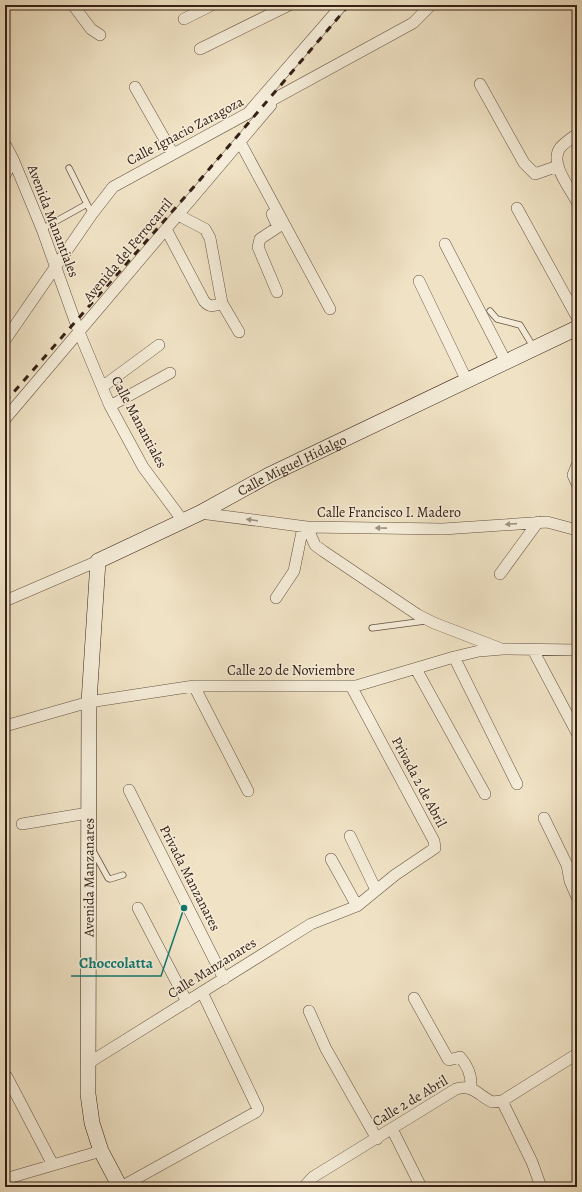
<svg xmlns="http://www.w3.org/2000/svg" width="582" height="1192" viewBox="0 0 582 1192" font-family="Alegreya,serif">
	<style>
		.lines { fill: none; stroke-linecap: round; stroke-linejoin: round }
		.lane-casing { stroke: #645142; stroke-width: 7 }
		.street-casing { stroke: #645142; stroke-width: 12 }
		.secondary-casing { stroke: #362016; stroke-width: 16 }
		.lane { stroke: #f5edd9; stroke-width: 5.5 }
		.street { stroke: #f5edd9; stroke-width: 11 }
		.secondary { stroke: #f5edd9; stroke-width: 15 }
		.rail { stroke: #362016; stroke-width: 3; stroke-dasharray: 7 7; stroke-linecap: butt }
		.oneway { fill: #9f9181 }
		.labels { text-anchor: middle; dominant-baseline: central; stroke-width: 3; stroke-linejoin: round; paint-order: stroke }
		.street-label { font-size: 14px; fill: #362016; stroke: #f5edd9 }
		.leader { fill: none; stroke: #0f766e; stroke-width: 1.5 }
		.callout-dot { fill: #0f766e; stroke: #f5edd9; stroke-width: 1.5 }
		.callout-label { font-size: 15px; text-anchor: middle; font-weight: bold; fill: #0f766e; stroke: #f5edd9; stroke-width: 3; stroke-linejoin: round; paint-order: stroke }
	</style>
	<rect width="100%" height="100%" fill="#f0e3c5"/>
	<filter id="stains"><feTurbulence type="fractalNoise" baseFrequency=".005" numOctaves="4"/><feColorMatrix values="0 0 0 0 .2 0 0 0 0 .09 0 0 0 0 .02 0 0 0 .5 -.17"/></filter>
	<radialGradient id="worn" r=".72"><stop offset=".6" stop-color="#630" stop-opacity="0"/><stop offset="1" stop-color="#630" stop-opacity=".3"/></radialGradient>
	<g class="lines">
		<defs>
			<path id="lane" d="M69,168L92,214
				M42,229L87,204
				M490,311L497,319L520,325L534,348
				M372,628L425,621
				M92,849L108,878L110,879L123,875"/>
			<path id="street" d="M73,5L91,29L100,35
				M184,19L212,5
				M200,49L289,5
				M480,84L524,163L535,174L558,166
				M135,87L173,154
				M249,112L342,5
				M577,134C572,138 564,143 560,148C549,163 570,188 577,202
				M240,142L330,309
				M5,144L13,159L42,229L79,332L110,406L143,467L183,521
				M5,175L13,159
				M517,208L577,317
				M272,214L278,227L260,239L258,247L277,292
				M166,229L204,301C210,308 214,306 222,303L210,238L205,229L178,215
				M445,244L506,362
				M419,281L467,381
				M222,303L239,332
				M5,340L92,214L113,187L413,23L431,5
				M102,387L159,345
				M110,406L170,373
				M5,419L271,105
				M577,465L573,475L577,484
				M200,513L307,527L443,529L547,522L577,530
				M307,527L315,545L323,551L418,615L434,623L499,648
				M500,574L538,522
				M276,598L294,571L303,527
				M5,601L98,561
				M533,650L577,733
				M454,657L517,784
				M416,669L485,794
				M194,686L248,791
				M5,726L89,702L194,686H356L454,657L479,651L503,649L577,650
				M129,790L224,979
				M544,818L567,865L570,881L577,897
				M22,824L88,813
				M350,836L376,890
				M331,859L357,906
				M138,908L187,1002
				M414,998L448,1059L449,1060L460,1057C468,1066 472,1076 471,1088
				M309,1011L326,1049L377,1139
				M87,1064L311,924L357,906L395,875L435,848L434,841L351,686
				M7,1077L53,1165
				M502,1101L532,1162L541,1187
				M392,1129L421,1187
				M5,1179L101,1151
				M121,1187L256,1112L258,1109L202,992
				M304,1187L313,1177L456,1089C473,1084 478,1095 492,1102L502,1101L577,1054"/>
			<g id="secondary">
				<path id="s1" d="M120,1187L101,1151L92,1123L88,1094L89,702L98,561L200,513L269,475L577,328"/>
			</g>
		</defs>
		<use href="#lane" class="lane-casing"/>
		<use href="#street" class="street-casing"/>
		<use href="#secondary" class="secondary-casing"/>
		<use href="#lane" class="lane"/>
		<use href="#street" class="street"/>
		<use href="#secondary" class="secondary"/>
		<path class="rail" d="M5,402L199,181L349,5"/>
	</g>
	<defs><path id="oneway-solid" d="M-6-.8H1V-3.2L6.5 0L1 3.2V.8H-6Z"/></defs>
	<g class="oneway">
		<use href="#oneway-solid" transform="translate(252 520) rotate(-172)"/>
		<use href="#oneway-solid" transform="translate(511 524) rotate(176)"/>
		<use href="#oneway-solid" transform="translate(381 528) rotate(-179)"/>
	</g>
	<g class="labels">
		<g class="street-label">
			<text transform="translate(185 131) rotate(-28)">Calle Ignacio Zaragoza</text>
			<text transform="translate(53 221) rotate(69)">Avenida Manantiales</text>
			<text transform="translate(128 250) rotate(-50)">Avenida del Ferrocarril</text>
			<text transform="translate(139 422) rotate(62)">Calle Manantiales</text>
			<text stroke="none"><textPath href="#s1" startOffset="849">Calle Miguel Hidalgo</textPath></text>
			<text x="389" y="512">Calle Francisco I. Madero</text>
			<text x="291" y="670">Calle 20 de Noviembre</text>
			<text transform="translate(419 782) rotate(62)">Privada 2 de Abril</text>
			<text stroke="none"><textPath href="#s1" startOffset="316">Avenida Manzanares</textPath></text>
			<text transform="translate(190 878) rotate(63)">Privada Manzanares</text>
			<text transform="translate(212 968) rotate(-32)">Calle Manzanares</text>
			<text transform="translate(410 1101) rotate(-31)">Calle 2 de Abril</text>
		</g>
	</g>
	<path class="leader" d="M184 908L161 976H71"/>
	<circle class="callout-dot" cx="184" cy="908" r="4"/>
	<g class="callout-label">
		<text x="116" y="968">Choccolatta</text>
	</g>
	<rect width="582" height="1192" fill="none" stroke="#f0e3c5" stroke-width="20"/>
	<rect x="6" y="6" width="570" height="1180" fill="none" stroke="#362016" stroke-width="2"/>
	<rect x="10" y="10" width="562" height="1172" fill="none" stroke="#362016"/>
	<rect width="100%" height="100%" filter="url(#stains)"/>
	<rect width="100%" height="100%" fill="url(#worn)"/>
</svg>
